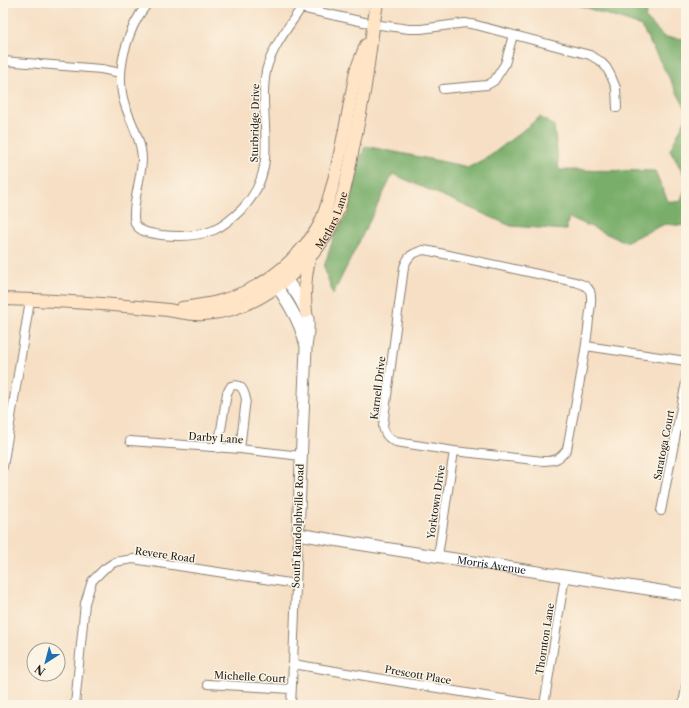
<svg xmlns="http://www.w3.org/2000/svg" width="689" height="708" viewBox="0 0 689 708" font-family="'Libre Caslon Text',serif">
	<style>
		.forest { fill: #79ae6a; stroke: #4a6543 }
		.lines { fill: none; stroke-linecap: round; stroke-linejoin: round }
		.minor-casing { stroke: #897e70; stroke-width: 10 }
		.tertiary-casing { stroke: #897e70; stroke-width: 13 }
		.secondary-casing { stroke: #897e70; stroke-width: 14 }
		.minor { stroke: #fff; stroke-width: 8 }
		.tertiary { stroke: #fff; stroke-width: 11 }
		.secondary { stroke: #ffe4c6; stroke-width: 12 }
		.labels { text-anchor: middle; dominant-baseline: central; stroke-width: 3; stroke-linejoin: round; paint-order: stroke }
		.street-label { font-size: 10px; fill: #1c1c1c; stroke: #fcf5e5 }
	</style>
	<rect width="100%" height="100%" fill="#fcf5e5"/>
	<filter id="ink" filterUnits="userSpaceOnUse"><feTurbulence type="fractalNoise" baseFrequency=".025" numOctaves="2"/><feDisplacementMap in="SourceGraphic" scale="8" xChannelSelector="R" yChannelSelector="G"/><feConvolveMatrix kernelMatrix="1 2 1 2 8 2 1 2 1" color-interpolation-filters="sRGB"/></filter>
	<filter id="wash" filterUnits="userSpaceOnUse"><feTurbulence type="fractalNoise" baseFrequency=".012" numOctaves="4" result="noise"/><feDisplacementMap in="SourceGraphic" scale="16" xChannelSelector="R" yChannelSelector="G"/><feGaussianBlur stdDeviation="0.9" result="paint"/><feColorMatrix in="noise" values="0 0 0 0 0 0 0 0 0 0 0 0 0 0 0 0 0 1.4 0 .05"/><feComposite in="paint" operator="in"/></filter>
	<g filter="url(#wash)">
		<rect width="100%" height="100%" fill="#f6dfc4"/>
		<path class="forest" d="M572,3H651L645,17L664,37L686,39V109L641,26Z
			M540,117L554,126L559,170L655,171L668,201L680,202L686,187V226L665,224L625,242L569,217L566,230L511,226L393,174L333,294L324,267L334,236L347,215L358,167L365,146L469,167L490,156Z
			M686,118V178L670,150Z"/>
	</g>
	<g filter="url(#ink)">
		<g class="lines">
			<defs>
				<path id="minor" d="M148,3C127,28 114,73 125,105C131,123 142,141 142,160C142,175 129,215 136,225C142,233 151,233 161,235C179,237 197,237 214,230C225,225 235,216 243,208C276,173 263,135 264,92C264,86 265,78 266,71C272,47 288,28 301,8L303,3
					M301,8L373,24L409,29H421L465,23L476,25L590,55L600,61L606,67L611,76L616,88L617,108
					M3,61L101,69L121,73
					M443,89L487,85L494,81L505,64L513,35
					M423,250L430,251L575,282C581,284 587,285 590,291C593,299 590,310 589,319C585,362 575,405 567,449C560,459 555,461 543,461L454,451L396,442C389,439 384,434 383,426L404,267C408,256 411,254 423,250Z
					M586,346L686,361
					M130,441L240,449L301,456
					M218,448L227,393L231,386C241,383 244,390 246,399L240,449
					M3,467L30,300
					M661,511L686,382
					M438,556L454,451
					M293,664L539,705
					M208,684L291,689
					M75,705L85,603L92,581L104,569L115,562L133,559L296,584
					M291,705L293,664L298,534
					M544,705L565,576
					M683,705L686,687"/>
				<g id="tertiary">
					<path id="s1" d="M281,273C291,286 305,303 308,319C309,329 307,338 306,348L298,534L358,544L686,595"/>
					<path d="M272,279C285,298 300,320 305,343"/>
				</g>
				<g id="secondary">
					<path id="s2" d="M3,299C48,300 93,303 138,307C148,308 158,309 168,310C180,312 192,315 204,314C243,312 277,290 304,263C315,252 325,239 332,224C344,199 349,170 354,143C359,119 364,96 367,72C370,49 373,26 377,3"/>
					<path d="M182,308C195,306 208,305 221,301C254,291 279,275 302,249C310,240 318,230 322,219C328,204 332,188 336,172C341,149 346,126 350,103C352,93 354,81 356,71C359,62 363,53 366,45"/>
					<path d="M306,312C304,293 305,275 310,256"/>
				</g>
			</defs>
			<use href="#minor" class="minor-casing"/>
			<use href="#tertiary" class="tertiary-casing"/>
			<use href="#secondary" class="secondary-casing"/>
			<use href="#minor" class="minor"/>
			<use href="#tertiary" class="tertiary"/>
			<use href="#secondary" class="secondary"/>
		</g>
	</g>
	<g class="labels">
		<g class="street-label">
			<text transform="translate(255 123) rotate(-89)">Sturbridge Drive</text>
			<text stroke="none"><textPath href="#s2" startOffset="368">Metlars Lane</textPath></text>
			<text transform="translate(378 388) rotate(-83)">Karnell Drive</text>
			<text transform="translate(216 438) rotate(4)">Darby Lane</text>
			<text transform="translate(664 445) rotate(-79)">Saratoga Court</text>
			<text transform="translate(436 502) rotate(-82)">Yorktown Drive</text>
			<text transform="translate(298 526) rotate(-88)">South Randolphville Road</text>
			<text transform="translate(165 555) rotate(8)">Revere Road</text>
			<text stroke="none"><textPath href="#s1" startOffset="465">Morris Avenue</textPath></text>
			<text transform="translate(545 639) rotate(-81)">Thornton Lane</text>
			<text transform="translate(418 675) rotate(10)">Prescott Place</text>
			<text transform="translate(250 677) rotate(3)">Michelle Court</text>
		</g>
	</g>
	<rect width="689" height="708" fill="none" stroke="#fcf5e5" stroke-width="16"/>
	<g transform="translate(46 662) rotate(216)"><circle r="19" fill="#fcf5e5" stroke="#a29e95"/>
	<path d="M0-3L7 15L0 10L-7 15Z" fill="#1f6fb2"/>
	<text y="-6" font-size="11" font-weight="bold" text-anchor="middle" fill="#1c1c1c">N</text>
	</g>
</svg>
